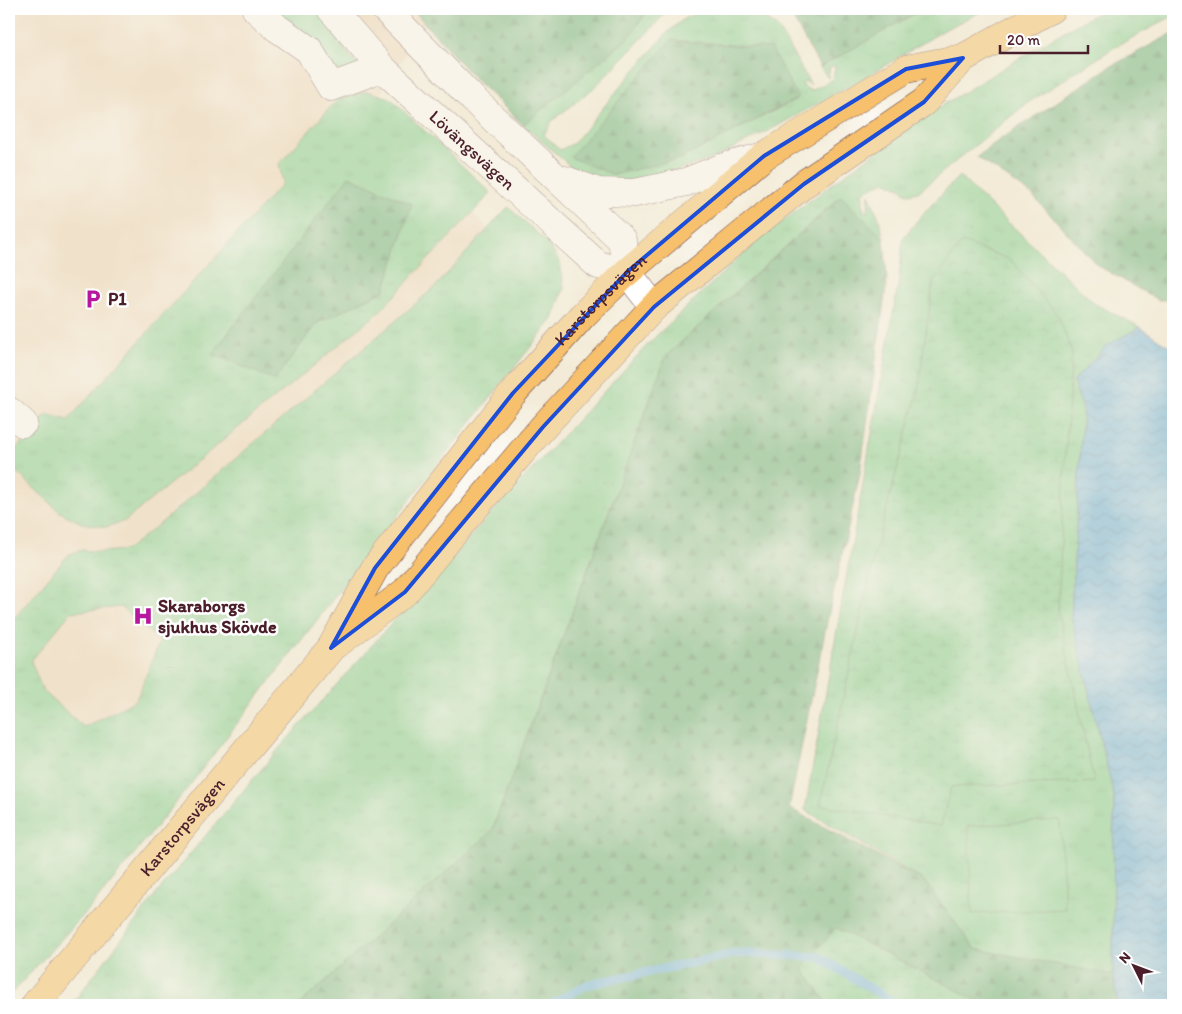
<svg xmlns="http://www.w3.org/2000/svg" width="1182" height="1014" viewBox="0 0 1182 1014" font-family="Itim,sans-serif">
	<style>
		.built { fill: #eed7bb }
		.grass { fill: url(#grass-tufts); stroke: #64765d; fill-rule: evenodd }
		.forest { fill: url(#forest-firs); stroke: #586852 }
		.wetland { fill: url(#wetland-marsh); stroke: #64765d }
		.garden { fill: #7dce8f; stroke: #64765d }
		.water { fill: url(#water-waves); stroke: #596886 }
		.lines { fill: none; stroke-linecap: round; stroke-linejoin: round }
		.stream { stroke: #68b1e0; stroke-width: 9 }
		.minor-casing { stroke: #633e45; stroke-width: 29 }
		.major-casing { stroke: #633e45; stroke-width: 29 }
		.minor { stroke: #fff; stroke-width: 28 }
		.major { stroke: #f7c06c; stroke-width: 28 }
		.marked { fill: none; stroke: #1d4ed8; stroke-width: 4; stroke-linejoin: round }
		.labels { text-anchor: middle; dominant-baseline: central; stroke-width: 5; stroke-linejoin: round; paint-order: stroke }
		.street-label { font-size: 18px; fill: #4a1f2b; stroke: #fff }
		.poi-label { font-size: 18px; font-weight: bold; fill: #4a1f2b; stroke: #fff; text-anchor: start }
	</style>
	<defs>
		<pattern id="grass-tufts" width="24" height="20" patternUnits="userSpaceOnUse" patternTransform="scale(1.25)"><rect width="24" height="20" fill="#7dce8f"/><path d="M3 7l-1-3M5 7V3M7 7l1-3M15 17l-1-3M17 17v-4M19 17l1-3" fill="none" stroke="#6eb07c"/></pattern>
		<pattern id="forest-firs" width="22" height="20" patternUnits="userSpaceOnUse" patternTransform="scale(1.25)"><rect width="22" height="20" fill="#66b17a"/><path d="M5 1l3.5 6h-7zM16 11l3.5 6h-7z" fill="#568f64"/></pattern>
		<pattern id="wetland-marsh" width="20" height="14" patternUnits="userSpaceOnUse" patternTransform="scale(1.25)"><rect width="20" height="14" fill="#7dce8f"/><path d="M1 5h8M5 5V1M11 12h8M15 12V8" fill="none" stroke="#6eb07c"/></pattern>
		<pattern id="water-waves" width="16" height="10" patternUnits="userSpaceOnUse" patternTransform="scale(1.25)"><rect width="16" height="10" fill="#68b1e0"/><path d="M0 5q4-4 8 0t8 0" fill="none" stroke="#588fb6"/></pattern>
	</defs>
	<rect width="100%" height="100%" fill="#fff"/>
	<filter id="ink" filterUnits="userSpaceOnUse"><feTurbulence type="fractalNoise" baseFrequency=".02" numOctaves="2"/><feDisplacementMap in="SourceGraphic" scale="10" xChannelSelector="R" yChannelSelector="G"/><feConvolveMatrix kernelMatrix="1 2 1 2 8 2 1 2 1" color-interpolation-filters="sRGB"/></filter>
	<filter id="wash" filterUnits="userSpaceOnUse"><feTurbulence type="fractalNoise" baseFrequency=".0096" numOctaves="4" result="noise"/><feDisplacementMap in="SourceGraphic" scale="20" xChannelSelector="R" yChannelSelector="G"/><feGaussianBlur stdDeviation="1.12" result="paint"/><feColorMatrix in="noise" values="0 0 0 0 0 0 0 0 0 0 0 0 0 0 0 0 0 1.4 0 .05"/><feComposite in="paint" operator="in"/></filter>
	<g filter="url(#wash)">
		<rect width="100%" height="100%" fill="#f3ebd7"/>
		<path class="built" d="M9,9H419L428,21L368,112L546,284L9,949Z"/>
		<path class="grass" d="M272,9H316L347,53L360,67L336,71Z
			M649,9H669L649,31L596,86L552,121L544,135L560,150L574,143L620,87L669,31L685,18L701,11L719,10L747,13L766,19L778,28L811,85L804,81L802,85L811,91L833,79L835,66L830,67L828,78L820,67L923,9H986L946,29L854,84L766,132L712,159L646,180L603,181L578,173L523,125L628,38ZM797,99L682,158L613,175Z
			M1105,9H1173V16L1115,47L1026,104L918,192L909,194L905,193L902,189L885,181L863,192V211H868L869,194L878,216L884,239L841,196L666,356L492,831L299,1005H71L158,892L276,752L473,533L650,342L756,241L848,172L925,116L1061,33Z
			M366,91L390,98L491,193L379,312L125,521L106,527L81,523L60,512L9,465V457L47,414L68,420L283,183L279,164L337,100ZM412,204L384,291L317,323Z
			M959,176L1095,304L1140,327L1106,346L1073,382L1083,408L1071,616L1114,796L1113,975L975,949L923,880L805,810L899,280L903,238L922,215Z
			M508,207L548,243L560,263L564,288L553,319L502,383L380,538L186,790L90,908L9,996V624L69,554L82,550L101,552L126,550L162,522L436,286ZM121,607L160,641L136,700L84,727L43,691L31,661L71,612Z"/>
		<path class="forest" d="M412,9H649L628,38L523,125L470,74Z
			M790,9H923L820,67L791,15Z
			M1173,33V300H1158L1097,265L1031,194L977,157L992,145L1108,68Z
			M671,40L771,48L798,98L682,158L613,175L570,157Z
			M349,176L412,204L384,291L317,323L275,380L212,354Z
			M841,196L884,239L887,280L860,474L828,617L789,808L923,880L975,949L1113,975L1118,1005H986L836,928L802,968L829,1005H299L492,831L666,356Z"/>
		<path class="wetland" d="M962,242L1011,260L1059,317L1072,353L1064,478L1058,611L1094,782L951,787L941,826L820,805L875,552L918,391L933,282Z
			M836,928L986,1005H829L802,968Z"/>
		<path class="garden" d="M1060,820L1065,909L972,914L968,826Z"/>
		<path class="water" d="M1140,327L1167,345L1172,343L1170,331L1173,330V1005H1118L1113,975L1114,796L1071,616L1083,408L1073,382L1106,346Z"/>
		<g class="lines">
			<path class="stream" d="M551,1005L586,985L739,953L819,957L898,1005"/>
		</g>
	</g>
	<g filter="url(#ink)">
		<g class="lines">
			<defs>
				<g id="minor">
					<path d="M256,9L277,28L309,50L331,87L382,68"/>
					<path id="s1" d="M331,9L382,68L598,265L627,272"/>
					<path d="M385,9L474,100L622,240L627,272L654,307"/>
					<path d="M565,180L598,192L635,193L686,182L721,168L764,156"/>
					<path d="M9,411L23,423"/>
				</g>
				<g id="major">
					<path d="M338,643L405,592L460,525L543,427L654,307L804,184L924,102L963,58"/>
					<path id="s2" d="M35,1005L81,949L331,648L375,568L513,393L582,316L627,272L764,156L906,69L963,58L1051,9"/>
				</g>
			</defs>
			<use href="#minor" class="minor-casing"/>
			<use href="#major" class="major-casing"/>
			<use href="#minor" class="minor"/>
			<use href="#major" class="major"/>
		</g>
	</g>
	<path d="M0 0H1182V1014H0ZM963,58L924,102L804,184L654,307L543,427L405,592L331,648L375,568L513,393L627,272L764,156L906,69Z" fill="#f3ebd7" fill-opacity=".55" fill-rule="evenodd"/>
	<path class="marked" d="M963,58L924,102L804,184L654,307L543,427L405,592L331,648L375,568L513,393L627,272L764,156L906,69Z"/>
	<defs>
		<symbol id="parking-bare" viewBox="-9 -9 18 18"><path d="M-3.5-5.5H1a3.5 3.5 0 0 1 0 7H-1V5.5H-3.5ZM-1-3.4V-.6H.8a1.4 1.4 0 0 0 0-2.8Z" fill="#b5179e" stroke="#fff" stroke-width="2.5" paint-order="stroke"/></symbol>
		<symbol id="hospital-bare" viewBox="-9 -9 18 18"><path d="M-5-5h3v3.5h4V-5h3V5h-3V1.5h-4V5h-3Z" fill="#b5179e" stroke="#fff" stroke-width="2.5" paint-order="stroke"/></symbol>
	</defs>
	<g fill-rule="evenodd">
		<use href="#parking-bare" x="79" y="285" width="28" height="28"/>
		<use href="#hospital-bare" x="129" y="602" width="28" height="28"/>
	</g>
	<g class="labels">
		<g class="street-label">
			<text stroke="none"><textPath href="#s1" startOffset="200">Lövängsvägen</textPath></text>
			<text stroke="none"><textPath href="#s2" startOffset="906">Karstorpsvägen</textPath></text>
			<text stroke="none"><textPath href="#s2" startOffset="231">Karstorpsvägen</textPath></text>
		</g>
		<g class="poi-label">
			<text x="108" y="299">P1</text>
			<text x="158" y="606">Skaraborgs<tspan x="158" dy="21">sjukhus Skövde</tspan></text>
		</g>
	</g>
	<rect width="1182" height="1014" fill="none" stroke="#fff" stroke-width="30"/>
	<g transform="translate(1134 966) rotate(312)" stroke="#ffffff" stroke-width="4" paint-order="stroke">
	<path d="M0-4L9 19L0 12L-9 19Z" fill="#4a1f2b"/>
	<text y="-8" font-size="14" font-weight="bold" text-anchor="middle" fill="#4a1f2b">N</text>
	</g>
	<path d="M1000 45v8h88v-8" fill="none" stroke="#4a1f2b" stroke-width="2.5"/>
	<text x="1007" y="45" font-size="15" fill="#4a1f2b" stroke="#ffffff" stroke-width="4" paint-order="stroke">20 m</text>
</svg>
